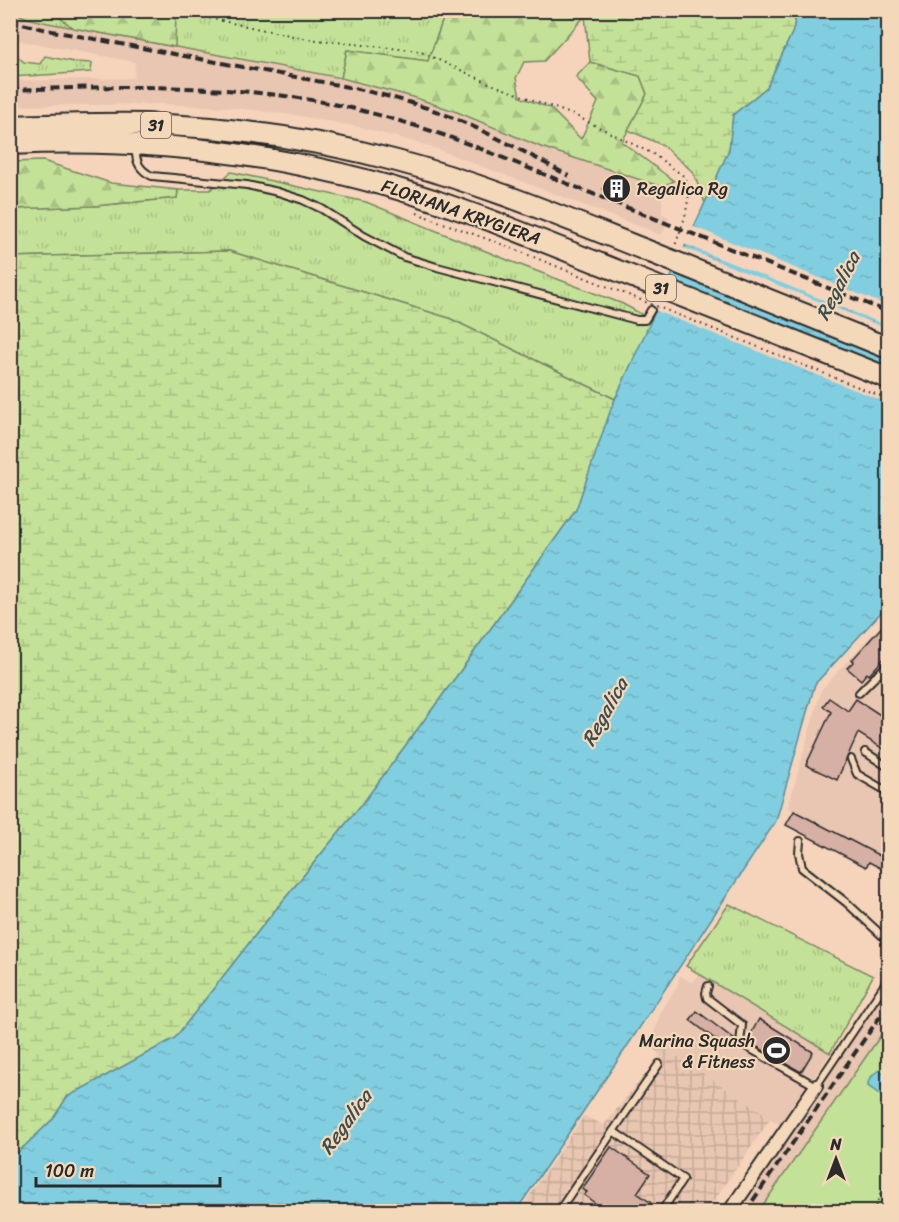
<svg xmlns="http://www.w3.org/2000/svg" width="899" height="1222" viewBox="0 0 899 1222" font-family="Sriracha,sans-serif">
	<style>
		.built { fill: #e8c6b1 }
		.industrial { fill: url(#industrial-grid) }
		.grass { fill: url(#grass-tufts); stroke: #788662; stroke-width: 1.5 }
		.forest { fill: url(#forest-firs); stroke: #788662; stroke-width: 1.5 }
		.wetland { fill: url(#wetland-marsh); stroke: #788662; stroke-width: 1.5 }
		.garden { fill: #c4e198; stroke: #788662; stroke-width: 1.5 }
		.water { fill: url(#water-ripples); stroke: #5f8d98; stroke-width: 1.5 }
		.pier { fill: #f5d4bb }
		.building { fill: #d6b0a5; stroke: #2b2b2b; stroke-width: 1.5 }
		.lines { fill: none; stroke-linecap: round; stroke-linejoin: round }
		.service-casing { stroke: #2b2b2b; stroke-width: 10 }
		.minor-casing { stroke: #2b2b2b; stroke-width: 16 }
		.primary-casing { stroke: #2b2b2b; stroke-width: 24 }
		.path { stroke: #2b2b2b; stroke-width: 2; stroke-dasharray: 1.5 4.5; stroke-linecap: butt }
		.service { stroke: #f4d8ba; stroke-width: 6 }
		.minor { stroke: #f4d8ba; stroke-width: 12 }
		.primary { stroke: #f4d8ba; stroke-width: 20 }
		.rail { stroke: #2b2b2b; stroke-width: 4; stroke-dasharray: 9 4.5; stroke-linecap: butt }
		.primary-bridge-casing { stroke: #2b2b2b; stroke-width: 24; stroke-linecap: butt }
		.path-bridge { stroke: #2b2b2b; stroke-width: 2; stroke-dasharray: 1.5 4.5; stroke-linecap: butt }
		.primary-bridge { stroke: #f4d8ba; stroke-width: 20 }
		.labels { text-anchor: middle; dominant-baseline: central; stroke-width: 4.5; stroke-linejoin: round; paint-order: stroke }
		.shield { fill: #f4d8ba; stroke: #675f56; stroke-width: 1.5 }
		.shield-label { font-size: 16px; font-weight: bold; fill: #2b2b2b }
		.poi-label { font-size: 18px; fill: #2b2b2b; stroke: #f4d8ba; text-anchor: start }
		.street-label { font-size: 18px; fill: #2b2b2b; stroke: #f4d8ba }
		.water-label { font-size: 20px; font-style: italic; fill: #3c4c4f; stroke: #f4d8ba }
	</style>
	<defs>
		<pattern id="industrial-grid" width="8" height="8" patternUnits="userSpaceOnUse" patternTransform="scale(1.5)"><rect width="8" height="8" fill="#e8c6b1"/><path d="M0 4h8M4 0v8" fill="none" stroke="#c7aa98"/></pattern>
		<pattern id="grass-tufts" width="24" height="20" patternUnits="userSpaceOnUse" patternTransform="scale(1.5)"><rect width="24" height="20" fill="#c4e198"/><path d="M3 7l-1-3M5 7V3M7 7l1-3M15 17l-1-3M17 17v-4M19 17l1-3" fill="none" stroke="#a9c183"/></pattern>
		<pattern id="forest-firs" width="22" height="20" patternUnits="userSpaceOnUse" patternTransform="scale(1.5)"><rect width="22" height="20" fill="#c4e198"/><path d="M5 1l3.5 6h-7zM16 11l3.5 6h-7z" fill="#a9c183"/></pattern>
		<pattern id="wetland-marsh" width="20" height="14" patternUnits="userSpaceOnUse" patternTransform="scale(1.5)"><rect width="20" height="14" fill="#c4e198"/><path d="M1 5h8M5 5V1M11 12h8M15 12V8" fill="none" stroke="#a9c183"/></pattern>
		<pattern id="water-ripples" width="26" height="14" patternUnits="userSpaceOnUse" patternTransform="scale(1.5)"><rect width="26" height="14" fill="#81cee0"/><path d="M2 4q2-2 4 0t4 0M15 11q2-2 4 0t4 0" fill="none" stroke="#70b1c0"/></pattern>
	</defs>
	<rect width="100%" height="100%" fill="#f5d4bb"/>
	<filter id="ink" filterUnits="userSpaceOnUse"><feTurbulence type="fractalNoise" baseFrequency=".0167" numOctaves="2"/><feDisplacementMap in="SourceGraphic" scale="12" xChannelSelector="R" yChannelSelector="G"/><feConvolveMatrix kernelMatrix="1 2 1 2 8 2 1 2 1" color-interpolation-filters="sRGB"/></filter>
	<g filter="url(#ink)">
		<path class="built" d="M11,13L48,23L341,78L413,97L457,112L541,147L662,187V214L669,217L662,235L426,145L359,127L294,115L225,107L160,104L11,106L10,81L134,78L135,62L11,39Z
			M888,617V849L879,867L869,862L866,867L786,825L794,811L788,808L821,690Z
			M697,972L830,1053L782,1126L652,1040L660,1014L678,985L679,977L680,976L693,983L698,975Z
			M888,982V1025L758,1211L736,1212L883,993Z"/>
		<path class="industrial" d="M652,1040L771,1118L707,1211L523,1212L521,1208L584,1116L604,1125L660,1056L650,1044Z"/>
		<path class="grass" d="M11,11H10H446L428,61L347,50L341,78L48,23L27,18Z
			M10,50L24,62L40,64L45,56L74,62L92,63L91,72L11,77Z
			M231,172L366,202L510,261L623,304L652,320L615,399L449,318L229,251L11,257L10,209L94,206L177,198L178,190H210Z
			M729,904L873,976L830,1053L686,966Z"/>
		<path class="forest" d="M529,10L585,16L544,61L524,62L516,78L520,97L550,108L581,139L598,102L576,77L590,62L640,76L647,94L622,142L674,181L662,187L541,147L457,112L413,97L341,78L347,50L428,61L446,11Z
			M52,11H176L175,47L73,28Z
			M43,161L111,183L178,190L177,198L94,206L11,209V162Z"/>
		<path class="wetland" d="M529,11H797L793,31L767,87L733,115L729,150L705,203L693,172L662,145L628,130L647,94L640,76L590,62L585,16Z
			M229,251L449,318L615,399L576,510L456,677L366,799L264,924L175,1038L67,1097L53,1119L11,1159V257Z"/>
		<path class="garden" d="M888,1025V1211L758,1212Z"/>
		<path class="water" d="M797,11H888V605L815,684L776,821L624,1051L516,1211L11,1212V1159L53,1119L67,1097L175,1038L264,924L366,799L456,677L576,510L612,406L729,150L733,115L767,87L793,31Z
			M879,1070L888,1076V1100L868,1086C867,1079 873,1074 879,1070Z"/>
		<path class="pier" d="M692,226L888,306V326L684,244Z
			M682,247L888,329V359L671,272Z
			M667,280L888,367V403L654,310Z"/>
		<path class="building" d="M612,175L622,179L620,186L629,190L626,198L603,189L607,180L609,181Z
			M888,620V654L869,675L867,673L861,680L847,668L854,661L852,660Z
			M829,698L848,711L856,699L888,720V752L858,733L837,780L806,765L831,712L823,706Z
			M794,811L888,860V872L869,862L866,867L786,825Z
			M697,1011L735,1040L728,1049L690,1020Z
			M759,1019L813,1052L801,1072L747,1041Z
			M611,1147L650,1174L637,1193L651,1203L645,1212H607L584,1195L587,1192L582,1189Z"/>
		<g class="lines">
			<defs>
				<path id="service" d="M136,148C135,161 139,170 152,176L247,185L278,192L303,200L322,209L364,236L404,257L437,267L637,320H645L651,310
					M859,693L888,664
					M865,752L888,767
					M851,759L857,774L888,792
					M800,841L799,853L802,868L847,903L888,941
					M708,986L706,993L707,998L742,1025L740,1043L816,1086L883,987L888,976
					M613,1131L683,1179L661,1212
					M558,1212L659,1064"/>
				<path id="minor" d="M729,1212L816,1086"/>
				<path id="primary" d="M10,126C56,125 101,123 146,124C231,127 315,139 397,161C485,184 569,220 653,253
					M10,144C154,137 296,155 433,200"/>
			</defs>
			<use href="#service" class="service-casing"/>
			<use href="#minor" class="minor-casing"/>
			<use href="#primary" class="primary-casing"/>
			<path class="path" d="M156,10L203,17L308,39L419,51L491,84L576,116L653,154L685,177L689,186V195L685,217L675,246
				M417,213L427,217
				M873,1212L888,1176"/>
			<use href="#service" class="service"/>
			<use href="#minor" class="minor"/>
			<use href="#primary" class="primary"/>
			<path class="rail" d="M10,21L47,30L343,86C382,94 421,104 458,120C496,136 532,156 569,176
				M10,90C115,86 220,83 323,102C374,112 423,127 471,145L888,312
				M745,1212L888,1005"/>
			<defs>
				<path id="primary-bridge" d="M433,200L492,221L888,378
					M653,253L888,348"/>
			</defs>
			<use href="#primary-bridge" class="primary-bridge-casing"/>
			<path class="path-bridge" d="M427,217L506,246L888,399"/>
			<use href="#primary-bridge" class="primary-bridge"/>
		</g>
	</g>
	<defs>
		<symbol id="building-disc" viewBox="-11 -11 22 22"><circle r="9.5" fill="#2b2b2b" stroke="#f4d8ba"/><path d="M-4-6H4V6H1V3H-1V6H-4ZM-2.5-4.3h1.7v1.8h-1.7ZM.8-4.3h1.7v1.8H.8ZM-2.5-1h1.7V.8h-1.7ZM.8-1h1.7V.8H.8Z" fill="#fff"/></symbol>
		<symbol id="stadium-disc" viewBox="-11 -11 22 22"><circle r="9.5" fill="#2b2b2b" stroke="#f4d8ba"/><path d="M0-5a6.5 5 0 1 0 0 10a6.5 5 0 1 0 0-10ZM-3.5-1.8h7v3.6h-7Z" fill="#fff"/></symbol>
	</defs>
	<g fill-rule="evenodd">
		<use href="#building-disc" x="600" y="172" width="33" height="33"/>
		<use href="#stadium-disc" x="760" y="1034" width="33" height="33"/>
	</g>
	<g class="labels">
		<g class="shield">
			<rect x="141" y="112" width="30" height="26" rx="4.5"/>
			<rect x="646" y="275" width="30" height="26" rx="4.5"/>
		</g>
		<g class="shield-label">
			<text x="156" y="125">31</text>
			<text x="661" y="288">31</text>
		</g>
		<g class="poi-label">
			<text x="637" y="189">Regalica Rg</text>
			<text x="755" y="1041" text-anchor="end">Marina Squash<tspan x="755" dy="21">&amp; Fitness</tspan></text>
		</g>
		<g class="street-label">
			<text transform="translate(461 212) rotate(19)">FLORIANA KRYGIERA</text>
		</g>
		<g class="water-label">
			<text transform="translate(838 286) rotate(-63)">Regalica</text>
			<text transform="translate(605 712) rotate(-61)">Regalica</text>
			<text transform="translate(346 1122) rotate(-54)">Regalica</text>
		</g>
	</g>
	<rect width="899" height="1222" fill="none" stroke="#f4d8ba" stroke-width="36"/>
	<rect x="18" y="18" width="863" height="1186" fill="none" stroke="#2b2b2b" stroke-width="2" filter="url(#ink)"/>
	<g transform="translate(836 1159)" stroke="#f4d8ba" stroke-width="4.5" paint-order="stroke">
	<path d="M0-4.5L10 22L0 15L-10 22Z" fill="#2b2b2b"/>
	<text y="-9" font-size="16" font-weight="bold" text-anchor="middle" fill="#2b2b2b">N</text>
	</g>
	<path d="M36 1177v9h184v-9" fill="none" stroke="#2b2b2b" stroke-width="3"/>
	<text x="45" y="1177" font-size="18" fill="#2b2b2b" stroke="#f4d8ba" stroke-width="4.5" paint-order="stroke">100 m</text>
</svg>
